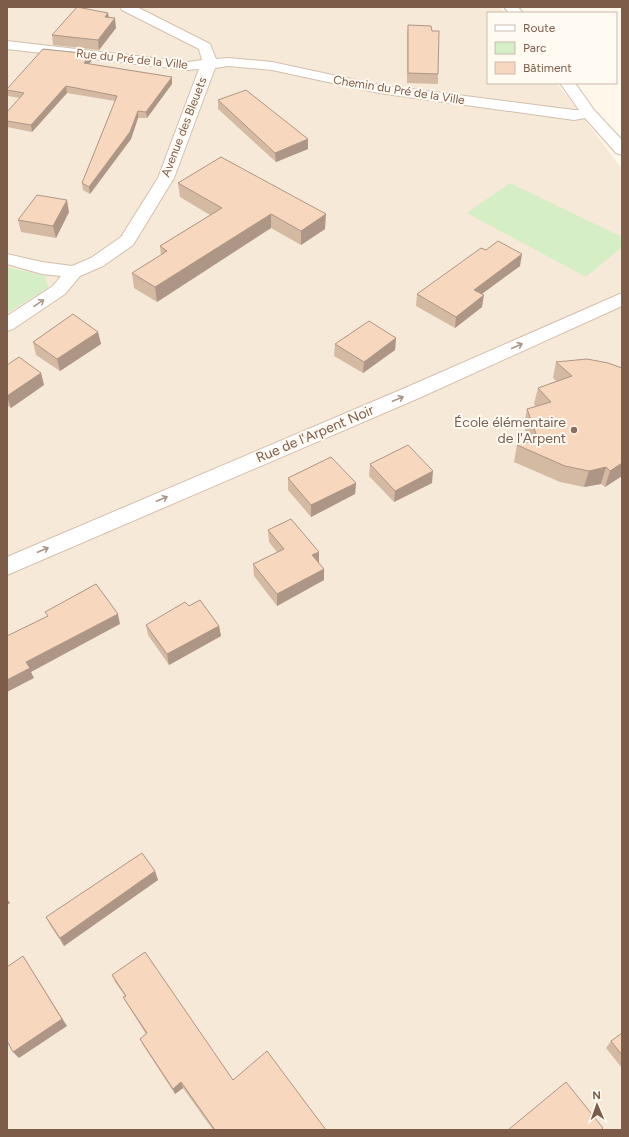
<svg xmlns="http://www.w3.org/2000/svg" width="629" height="1137" viewBox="0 0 629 1137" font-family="Figtree,sans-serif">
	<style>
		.residential { fill: #f7e9d7 }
		.green { fill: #d5eec5 }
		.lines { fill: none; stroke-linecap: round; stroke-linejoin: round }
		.minor-casing { stroke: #d3bfad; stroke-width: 2 }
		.minor { fill: #fff; fill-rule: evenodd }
		.wall { fill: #d4b9a3 }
		.shaded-wall { fill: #ad9685 }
		.building { fill: #f7d7be; stroke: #ad9685 }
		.oneway { stroke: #aa9689 }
		.education-dot { fill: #8d6e63; stroke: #fffaf2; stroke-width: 1.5 }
		.labels { text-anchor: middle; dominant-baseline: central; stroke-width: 4; stroke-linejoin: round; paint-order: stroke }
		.far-street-label { font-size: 12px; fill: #7d5d49; stroke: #fffaf2 }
		.education-label { font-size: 14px; fill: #785e54; stroke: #fffaf2; text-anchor: end }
		.street-label { font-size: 14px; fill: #7d5d49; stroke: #fffaf2 }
	</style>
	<rect width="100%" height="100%" fill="#fef7ea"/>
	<path class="residential" d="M7,7L500,8L504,13H488V83H557L622,169V1130H7Z"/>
	<path class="green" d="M510,183L622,237V247L586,277L467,213Z
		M7,267L45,276L48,288L7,313Z"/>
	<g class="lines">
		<defs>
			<path id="minor" d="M120,7H137L210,44L216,59L228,58L272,62L379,85L574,110H579L560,83H575L594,110L622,140V155L616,153L585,118L574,120L379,93L272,70L228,66L215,68L174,178L133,245L103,266L80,276L65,294L13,329L7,331V316L53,286L61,276L42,274L7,264V254L42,262L72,266L91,258L121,237L158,178L199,69L188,70L7,49V41L188,62L202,60L199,49L122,10Z
				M504,7H518L523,13H509Z
				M622,293V306L419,398L7,575V557L405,388Z"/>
		</defs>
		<use href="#minor" class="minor-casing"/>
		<use href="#minor" class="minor"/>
	</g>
	<path class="wall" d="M108,13L109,17L116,28L99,50L53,45L52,35Z
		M408,25L438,74V84L407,83V35Z
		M91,54L92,60L89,64L172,77V84L147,118H138L131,139L90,194L83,190L82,183L115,101L67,93L32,132L7,127V112L20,98L8,96L7,89Z
		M218,100L308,149L276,162L218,109Z
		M178,183L325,229L301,245L271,228L157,302L134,288L132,273L161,255L160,246L210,215L180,197Z
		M69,212L56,238L21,232L18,220Z
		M520,266L482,294V307L455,328L416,306L417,294Z
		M98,332L101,344L60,371L36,355L33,342Z
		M396,338L395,350L363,373L334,356L335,344Z
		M556,362L622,368V476L605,487L601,484L584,487L560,482L514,462L517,445L529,442L524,426L527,409L536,407L534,404L538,388L556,381L553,378Z
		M7,365L41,373L44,385L11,408L7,405Z
		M370,464L432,483L394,502L369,476Z
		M288,478L356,483L355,494L311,517L288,490Z
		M268,530L319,563L324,580L277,606L254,576L253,564L277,552L269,542Z
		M146,625L219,626L221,636L169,665L148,635Z
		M155,871L158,880L64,946L50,925L46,917Z
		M112,975L233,1080L326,1130H213L183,1088L175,1094L143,1045L140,1039L146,1034L127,1004L123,997L125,996L115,982Z
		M622,1033V1068L606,1048L611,1041Z"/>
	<path class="shaded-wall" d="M108,13L109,22L105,17Z
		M115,18L116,28L99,50L98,40Z
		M91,54L92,60L85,70L84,63Z
		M172,77V84L147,118L146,112Z
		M66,86L67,93L32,132L31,125Z
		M138,111V118L131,139L90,194L89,187Z
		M308,139V149L276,162L275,153Z
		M67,200L69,212L56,238L53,226Z
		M271,214V228L157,302L155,287Z
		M326,214L325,229L301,245V231Z
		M522,254L520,266L472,301L474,290Z
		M484,295L482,307L455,328L456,317Z
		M98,332L101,344L60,371L57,359Z
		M396,338L395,350L363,373L364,362Z
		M41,373L44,385L11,408L7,396Z
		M622,463V476L605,487L610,471Z
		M606,467L601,484L584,487L589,471Z
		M433,471L432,483L394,502L395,491Z
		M356,483L355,494L311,517V505Z
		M319,552V563L312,555Z
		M324,569V580L277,606V594Z
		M118,614L120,624L31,672L34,678L7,692V680L26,662Z
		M219,626L221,636L169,665L167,654Z
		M155,871L158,880L64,946L60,938Z
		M7,899L10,903L7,905Z
		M23,956L67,1026L19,1058L13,1052Z
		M181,1082L183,1088L175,1094L173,1089Z"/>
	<path class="building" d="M77,7L108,13L105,17L115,18L98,40L52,35Z
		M408,25L431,26L432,31H439L438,74L408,73Z
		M43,49L91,54L84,63L172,77L146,112L138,111L130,132L89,187L82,183L117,96L66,86L31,125L7,121V112L24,93L7,90V89Z
		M246,90L308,139L275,153L218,100Z
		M221,157L326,214L301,231L271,214L155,287L132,273L167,251L160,246L222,208L178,183Z
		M37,195L67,200L53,226L18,220Z
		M498,241L522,254L474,290L484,295L456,317L417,294L481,248L486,250Z
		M73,314L98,332L57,359L33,342Z
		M369,321L396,338L364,362L335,344Z
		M19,357L41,373L7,396V365Z
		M587,359L608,363L622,368V463L610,471L606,467L589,471L565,466L517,445L538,439L527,409L551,402L538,388L572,376L556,362Z
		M408,445L433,471L395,491L370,464Z
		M331,457L356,483L311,505L288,478Z
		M291,519L319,552L312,555L324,569L277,594L253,564L284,549L268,530Z
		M96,584L118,614L26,662L30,668L7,680V636L48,616L45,612Z
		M200,600L219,626L167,654L146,625L185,602L189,606Z
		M142,853L155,871L60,938L46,917Z
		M145,952L233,1080L267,1051L326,1130H215L181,1082L173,1089L140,1039L147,1033L123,997L126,996L112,975Z
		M23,956L62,1019L13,1052L7,1041V967Z
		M622,1033V1055L611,1041Z
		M566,1082L603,1128L601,1130H508Z"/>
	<defs><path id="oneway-shaft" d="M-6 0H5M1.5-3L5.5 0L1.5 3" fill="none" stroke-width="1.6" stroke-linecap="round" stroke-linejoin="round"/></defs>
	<g class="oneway">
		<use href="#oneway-shaft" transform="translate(39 303) rotate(-34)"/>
		<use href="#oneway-shaft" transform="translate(517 346) rotate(-24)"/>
		<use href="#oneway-shaft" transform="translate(398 399) rotate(-23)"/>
		<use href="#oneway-shaft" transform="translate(162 499) rotate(-23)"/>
		<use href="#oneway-shaft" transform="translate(43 550) rotate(-23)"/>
	</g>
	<circle class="education-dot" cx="574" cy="430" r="4"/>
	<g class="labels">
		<g class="far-street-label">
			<text transform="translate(132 59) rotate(6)">Rue du Pré de la Ville</text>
			<text transform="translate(399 90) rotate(9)">Chemin du Pré de la Ville</text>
			<text transform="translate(184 127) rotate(-69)">Avenue des Bleuets</text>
		</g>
		<g class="education-label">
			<text x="566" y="422">École élémentaire<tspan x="566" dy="16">de l'Arpent</tspan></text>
		</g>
		<g class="street-label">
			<text transform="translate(315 434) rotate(-23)">Rue de l'Arpent Noir</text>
		</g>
	</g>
	<rect width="629" height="1137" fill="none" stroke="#7d5d49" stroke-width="16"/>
	<rect x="487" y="12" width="130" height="72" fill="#fffaf2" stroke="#cbbbae"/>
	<rect x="495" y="25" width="20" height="6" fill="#ffffff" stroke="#cbbbae"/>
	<text x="523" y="32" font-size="12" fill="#7d5d49">Route</text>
	<rect x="495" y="42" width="20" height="12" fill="#d5eec5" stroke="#cbbbae"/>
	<text x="523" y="52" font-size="12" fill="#7d5d49">Parc</text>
	<rect x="495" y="62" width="20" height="12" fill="#f7d7be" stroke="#cbbbae"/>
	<text x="523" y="72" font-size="12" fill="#7d5d49">Bâtiment</text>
	<g transform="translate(597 1105) rotate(358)" stroke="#fffaf2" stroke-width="3" paint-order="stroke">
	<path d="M0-3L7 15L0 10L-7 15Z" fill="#7d5d49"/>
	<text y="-6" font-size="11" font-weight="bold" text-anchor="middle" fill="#7d5d49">N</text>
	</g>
</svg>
